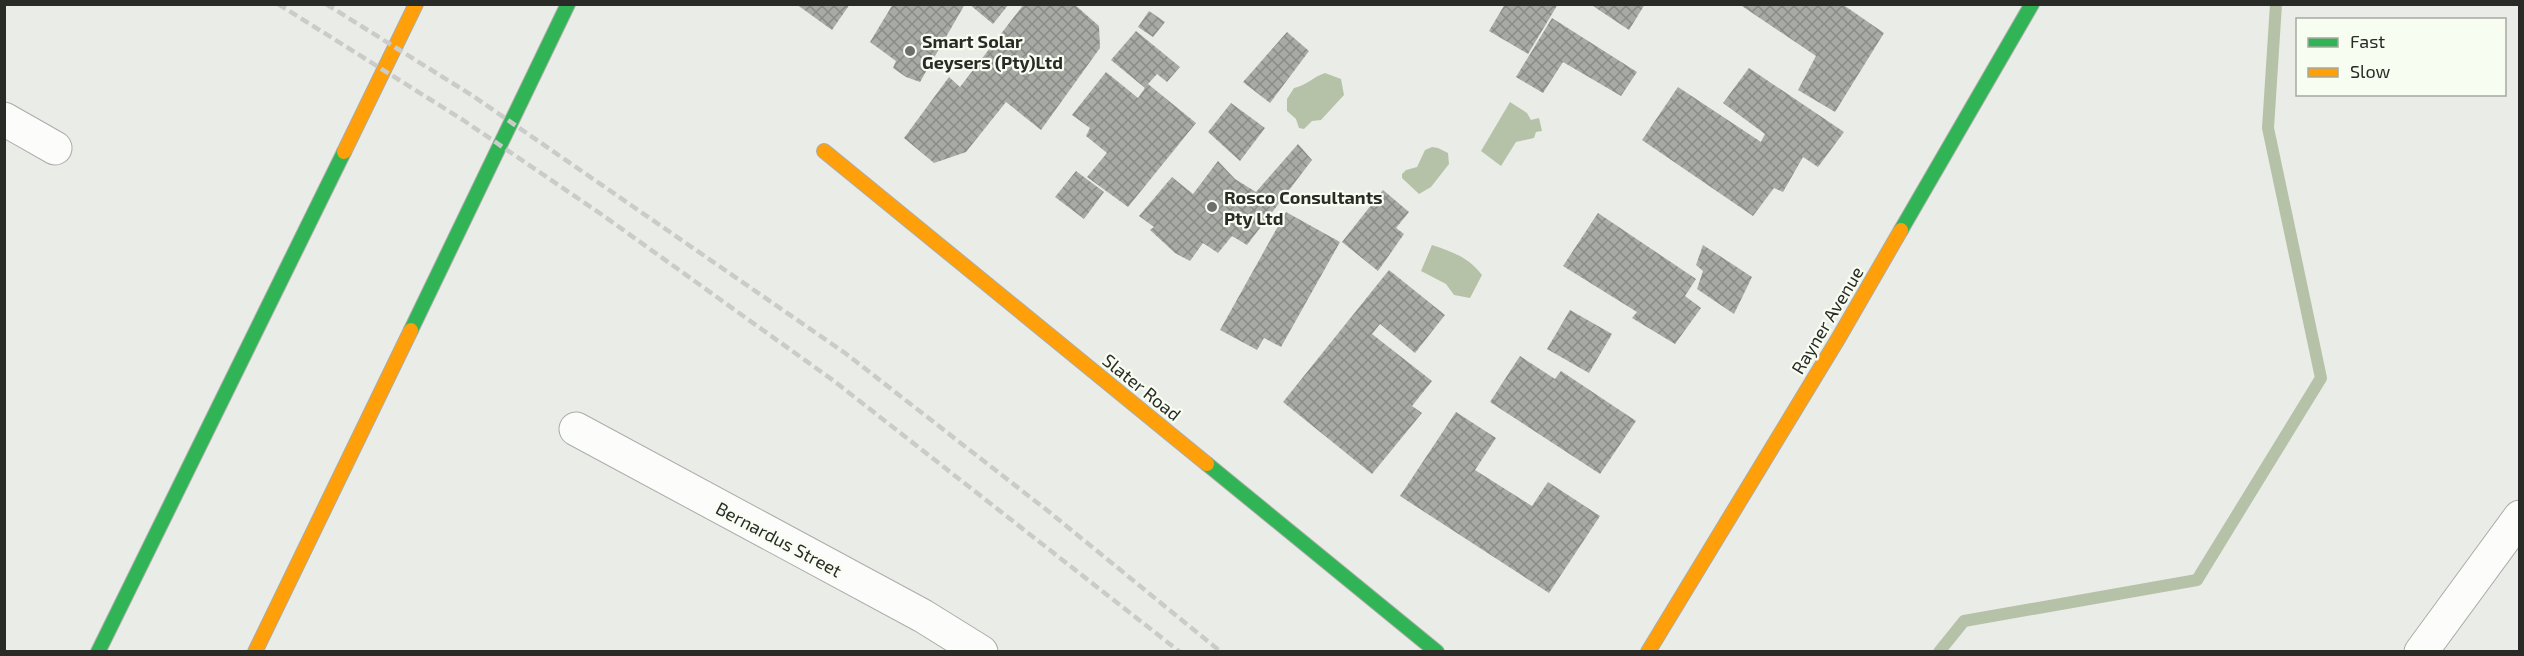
<svg xmlns="http://www.w3.org/2000/svg" width="2524" height="656" viewBox="0 0 2524 656" font-family="'Exo 2',sans-serif">
	<style>
		.water { fill: #b5c2a7 }
		.lines { fill: none; stroke-linecap: round; stroke-linejoin: round }
		.stream { stroke: #b5c2a7; stroke-width: 12 }
		.building { fill: url(#building-cross-hatch) }
		.street-casing { stroke: #aaada8; stroke-width: 35 }
		.fast-casing { stroke: #aaada8; stroke-width: 16 }
		.slow-casing { stroke: #aaada8; stroke-width: 16 }
		.street { stroke: #fcfcfb; stroke-width: 33 }
		.fast { stroke: #30b455; stroke-width: 14 }
		.slow { stroke: #ff9f0a; stroke-width: 14 }
		.rail { stroke: #cbcbc9; stroke-width: 4.5; stroke-dasharray: 9 4.5; stroke-linecap: butt }
		.poi-dot { fill: #6d6f6a; stroke: #f8fdf2; stroke-width: 2 }
		.labels { text-anchor: middle; dominant-baseline: central; stroke-width: 4.5; stroke-linejoin: round; paint-order: stroke }
		.poi-label { font-size: 18px; font-weight: bold; fill: #292b27; stroke: #f8fdf2; text-anchor: start }
		.street-label { font-size: 18px; fill: #292b27; stroke: #f8fdf2 }
	</style>
	<defs>
		<pattern id="building-cross-hatch" width="8" height="8" patternUnits="userSpaceOnUse" patternTransform="scale(1.5)"><rect width="8" height="8" fill="#a7aaa5"/><path d="M0 0l8 8M0 8l8-8" fill="none" stroke="#888b86"/></pattern>
	</defs>
	<rect width="100%" height="100%" fill="#eaede7"/>
	<path class="water" d="M1325,73L1341,79L1344,95L1321,120L1312,121L1304,129L1299,128L1296,119L1287,111V99L1294,88C1307,85 1313,77 1325,73Z
		M1510,102L1527,113L1531,120L1539,118L1542,131L1536,132L1534,138L1516,142L1501,166L1481,151Z
		M1432,147L1438,148L1448,153L1449,164L1431,187L1419,194L1402,178V174L1406,170L1417,167L1425,150Z
		M1432,245C1453,252 1468,257 1482,275L1470,298L1454,295L1446,284L1421,271Z"/>
	<g class="lines">
		<path class="stream" d="M1939,652L1964,621L2197,580L2321,378L2268,128L2276,4"/>
	</g>
	<path class="building" d="M796,4H850L832,30Z
		M893,4H965L920,82L906,77L893,68L896,61L870,42Z
		M969,4H1009L993,24Z
		M1024,4H1074L1099,26L1100,48L1041,130L1006,102L966,152L934,163L904,138L949,77L960,87Z
		M1505,4H1558L1528,54L1489,31Z
		M1590,4H1645L1629,30Z
		M1739,4H1842L1884,33L1835,112L1798,90L1816,56Z
		M1149,11L1165,22L1153,37L1138,27Z
		M1552,18L1637,72L1621,96L1563,62L1543,93L1516,77Z
		M1136,31L1180,67L1167,82L1157,74L1148,84L1196,123L1128,207L1087,177L1107,153L1086,136L1090,128L1072,115L1106,72L1138,98L1145,88L1111,60Z
		M1287,32L1309,51L1270,103L1243,82Z
		M1749,68L1844,132L1818,167L1803,157L1783,192L1774,188L1753,216L1642,140L1678,87L1761,142L1765,134L1723,103Z
		M1231,103L1265,128L1240,161L1208,132Z
		M1298,144L1312,160L1247,245L1232,236L1218,253L1203,243L1190,261L1175,253L1150,230L1154,227L1139,216L1172,177L1193,194L1218,161L1235,179L1256,192Z
		M1076,171L1104,192L1084,219L1055,197Z
		M1383,190L1409,212L1396,228L1404,234L1378,271L1342,242Z
		M1286,212L1340,242L1281,347L1264,338L1257,350L1220,330Z
		M1598,213L1696,279L1685,296L1701,308L1675,344L1632,318L1637,312L1563,266Z
		M1703,245L1752,277L1734,314L1697,289L1703,271L1696,265Z
		M1389,270L1445,315L1415,353L1380,324L1372,334L1432,381L1412,406L1422,413L1372,474L1283,402Z
		M1570,310L1612,334L1589,373L1547,349Z
		M1520,356L1555,379L1561,371L1636,421L1600,474L1490,402Z
		M1456,412L1496,438L1475,470L1532,506L1548,482L1600,516L1549,593L1400,496Z"/>
	<g class="lines">
		<defs>
			<path id="street" d="M4,119L55,148
				M576,429L923,616L981,652
				M2421,652L2520,517"/>
			<path id="fast" d="M1901,230L2032,4
				M411,330L568,4
				M1207,464L1437,652
				M98,652L344,152"/>
			<path id="slow" d="M824,151L1207,464
				M344,152L416,4
				M255,652L411,330
				M1648,652L1838,339L1901,230"/>
		</defs>
		<use href="#street" class="street-casing"/>
		<use href="#fast" class="fast-casing"/>
		<use href="#slow" class="slow-casing"/>
		<use href="#street" class="street"/>
		<use href="#fast" class="fast"/>
		<use href="#slow" class="slow"/>
		<path class="rail" d="M278,4L463,120L601,214L834,381L1180,652
			M326,4L473,96L845,353L1048,511L1221,652"/>
	</g>
	<g class="poi-dot">
		<circle cx="910" cy="51" r="6"/>
		<circle cx="1212" cy="207" r="6"/>
	</g>
	<g class="labels">
		<g class="poi-label">
			<text x="922" y="41">Smart Solar<tspan x="922" dy="21">Geysers (Pty)Ltd</tspan></text>
			<text x="1224" y="197">Rosco Consultants<tspan x="1224" dy="21">Pty Ltd</tspan></text>
		</g>
		<g class="street-label">
			<text transform="translate(1827 320) rotate(-59)">Rayner Avenue</text>
			<text transform="translate(1142 387) rotate(39)">Slater Road</text>
			<text transform="translate(779 539) rotate(28)">Bernardus Street</text>
		</g>
	</g>
	<rect width="2524" height="656" fill="none" stroke="#292b27" stroke-width="12"/>
	<rect x="2296" y="18" width="210" height="78" fill="#f8fdf2" stroke="#a5a9a1" stroke-width="1.5"/>
	<rect x="2308" y="38" width="30" height="9" fill="#30b455" stroke="#a5a9a1" stroke-width="1.5"/>
	<text x="2350" y="48" font-size="18" fill="#292b27">Fast</text>
	<rect x="2308" y="68" width="30" height="9" fill="#ff9f0a" stroke="#a5a9a1" stroke-width="1.5"/>
	<text x="2350" y="78" font-size="18" fill="#292b27">Slow</text>
</svg>
